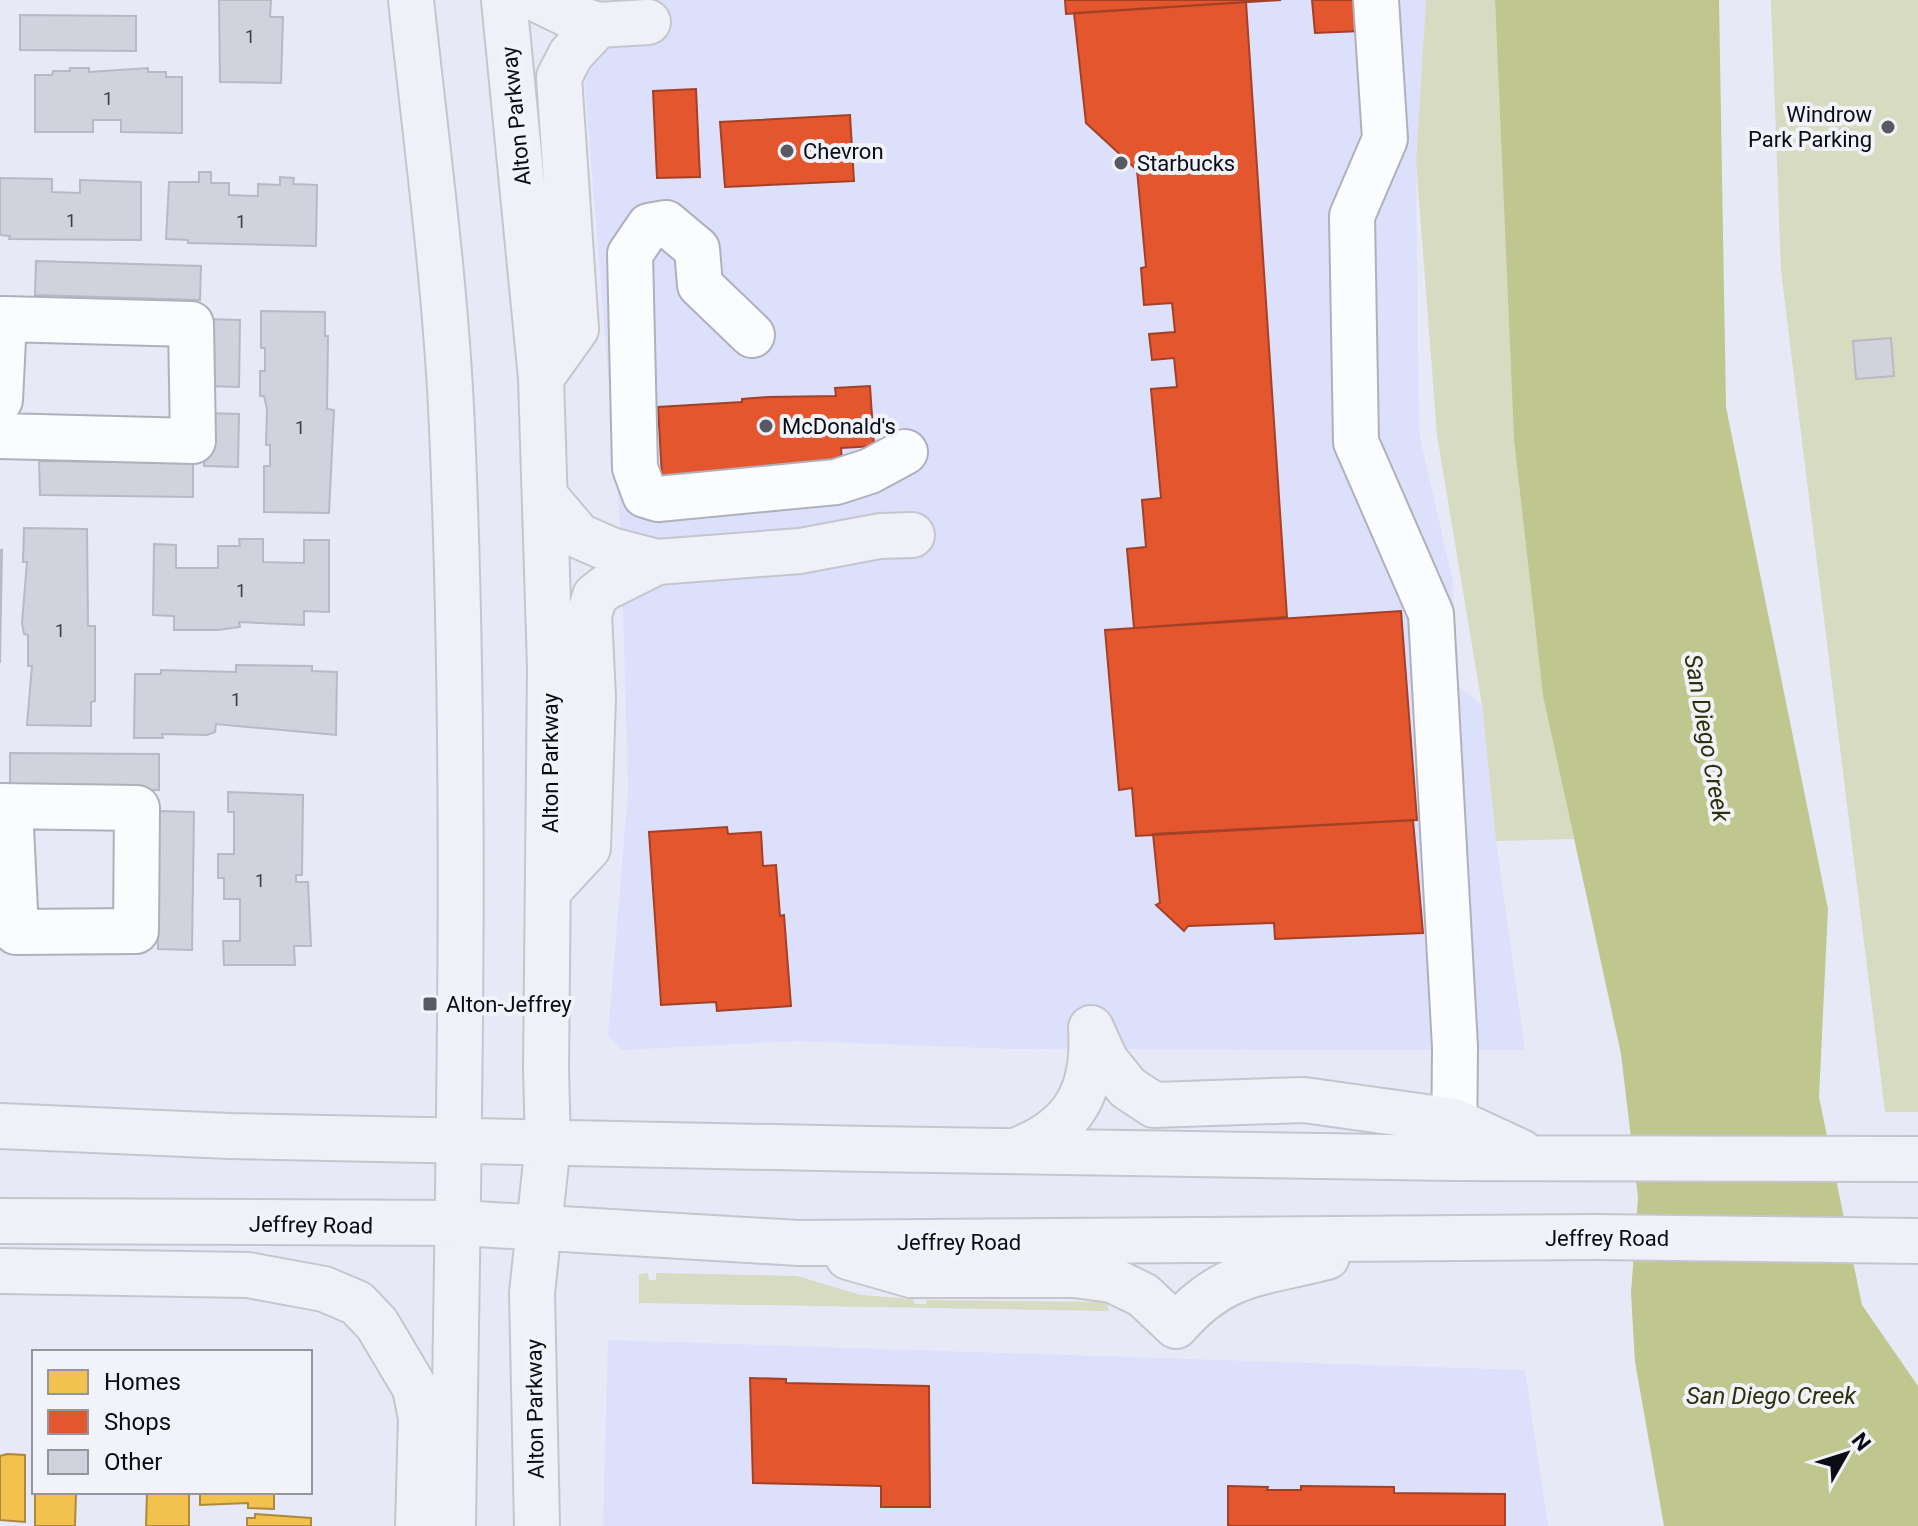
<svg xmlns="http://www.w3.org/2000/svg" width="1918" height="1526" viewBox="0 0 1918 1526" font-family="Roboto,sans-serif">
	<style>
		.built { fill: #dde0fb }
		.green { fill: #d6dbc2 }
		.water { fill: #bfc68e }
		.homes { fill: #f2c14e; stroke: #ac8a3d; stroke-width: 2 }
		.shops { fill: #e4572e; stroke: #a34026; stroke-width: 2 }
		.building { fill: #d1d2de; stroke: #b8b9c5; stroke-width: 2 }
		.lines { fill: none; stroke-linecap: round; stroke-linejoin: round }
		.minor-casing { stroke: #afb0bc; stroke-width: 48 }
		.major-casing { stroke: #c5c6cd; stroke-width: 48 }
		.minor { stroke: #fbfcfe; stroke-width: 44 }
		.major { stroke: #f0f1f8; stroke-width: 44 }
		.poi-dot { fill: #575963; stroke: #f2f3f9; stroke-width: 3 }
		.labels { text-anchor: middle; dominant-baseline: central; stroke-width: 8; stroke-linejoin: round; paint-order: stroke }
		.number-label { font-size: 18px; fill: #3c3d46 }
		.poi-label { font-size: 22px; fill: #0a0b14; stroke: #f2f3f9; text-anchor: start }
		.street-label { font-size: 22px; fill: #0a0b14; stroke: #f2f3f9 }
		.water-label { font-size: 24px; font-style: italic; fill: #2d300a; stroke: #f2f3f9 }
	</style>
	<rect width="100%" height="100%" fill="#e7e9f7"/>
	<path class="built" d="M578,0H1426L1416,161L1419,433L1453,582L1455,684L1482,705L1496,841L1525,1050L1011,1049L798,1041L622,1050L608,1036L628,791L621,535Z
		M608,1340L1525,1370L1548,1526H603Z"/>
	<path class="green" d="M1426,0H1495L1514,440L1543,696L1574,839L1496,841L1482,705L1437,435L1416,161Z
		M1771,0H1918V1112H1885L1781,271Z
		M648,1273L649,1280H656V1273L797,1276L861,1295L913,1299L915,1304H926L927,1300L1107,1302L1109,1311L639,1303V1274Z"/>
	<path class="water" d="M1495,0H1719L1726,407L1828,909L1819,1097L1862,1305L1918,1386V1526H1664L1635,1362L1631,1293L1638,1197L1621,1054L1543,696L1514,440Z"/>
	<path class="homes" d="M7,1454L25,1455V1522L0,1520V1456Z
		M35,1492H76L75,1526H35Z
		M147,1492H189V1526H146Z
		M200,1492H274V1509L248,1508V1503L200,1505Z
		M255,1514L311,1518V1526H247V1518H255Z"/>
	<path class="shops" d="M1065,0H1281L1066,14Z
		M1312,0H1359L1361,31L1315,33Z
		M1246,2L1287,617L1134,628L1127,549L1146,547L1142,500L1161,498L1151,389L1177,387L1174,358L1152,360L1149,334L1175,332L1172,303L1144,305L1141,268L1146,267L1137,170L1086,123L1074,13Z
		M696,89L700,177L657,178L653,91Z
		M850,115L854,181L725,187L720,122Z
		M870,386L874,446L841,448L842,461L809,462L810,474L662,477L658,407L742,402V399L768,397L836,396L835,388Z
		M1401,611L1417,820L1136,836L1132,788L1119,790L1105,630Z
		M1413,820L1423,933L1275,939L1274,923L1188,926L1184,931L1156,905L1160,903L1153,834Z
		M727,827L728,834L761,832L763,866L776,865L780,916L784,915L791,1006L717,1011L716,1002L661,1005L649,832Z
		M750,1378L786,1379V1383L929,1386L930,1507H881V1486L753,1483Z
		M1228,1486L1268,1487L1267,1490H1301V1486L1394,1487V1493L1505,1494V1526H1231L1228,1525Z"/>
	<path class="building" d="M219,0H271L270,17H283L281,83L220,82Z
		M20,15L136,16V51L20,50Z
		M70,68H89V72L148,68V72H166V77H182V133L121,132V120H93V132H35V75H52L53,71H70Z
		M199,172H211V183H229V195L258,196V184L280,185V177L294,178L293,184L317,185L316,246L188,243V240L166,239L169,182H199Z
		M0,178L52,179V192L80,193V180L141,182V240L9,239L10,236L0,235Z
		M36,261L201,266L200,300L35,295Z
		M261,311L325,312V336H328L327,409L334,410L329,513L264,512V466H270V445H266L267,409L264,396H260V371H265V348H261Z
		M205,319L240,320L239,387L204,386Z
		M1891,338L1894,376L1856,379L1853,341Z
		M205,413L239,414L238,467L204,466Z
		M39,461L193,463V497L40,495Z
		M24,528L87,529L88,626H95V701L91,702V726L27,725L32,666H28V635L24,634L22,623L27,562H23Z
		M239,539H263V562L304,563V540H329V612L304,611V625L239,622L240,627L218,630H174V616L153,615L154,544L176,545V568H218V546H240Z
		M0,550H2L0,663Z
		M236,665L312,666V671L337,672L336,735L216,724L215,732L207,735L162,734L163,738H134L135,674H161V670L236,672Z
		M10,753L159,754V790L10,789Z
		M228,792L303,795L302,875H296V882H308L311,946H294L295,965H224L223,941H240V899H224V878H218V854H234V812H228Z
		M159,811L194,812L192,950L158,949Z"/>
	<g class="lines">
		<defs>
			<path id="minor" d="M1376,0L1385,139L1352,216L1356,442L1431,614L1455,1047L1454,1158
				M752,335L700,285L697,249L666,223L649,226L630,254L635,468L645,495L658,499L836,482L870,471L905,452
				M0,400L4,319L191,324L193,441L0,436
				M0,806L137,808L136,931L16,932L10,807"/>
			<path id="major" d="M411,0C426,142 446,285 452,428C468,794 458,1160 453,1526
				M504,0L541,378L550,668L546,1070L548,1143L532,1293L537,1526
				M538,0L573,17L598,25L571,54L559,77L576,329L541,378
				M598,25L648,22
				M545,496L579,536L611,550L657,562L605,588L595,596L589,615L593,697L588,848L550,889
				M657,562L800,551L880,536L912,535
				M1091,1028L1106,1061L1128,1088L1154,1105L1304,1100L1454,1121L1521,1152
				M0,1126L230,1136L868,1149L1454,1158L1918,1159
				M1015,1151C1075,1128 1095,1091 1091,1028
				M0,1221L460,1223L799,1243L1594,1237L1918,1241
				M848,1257L911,1275H1074L1112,1280L1143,1295L1176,1326C1223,1271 1261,1274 1327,1257
				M0,1271L248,1275L324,1289L357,1303L377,1324L415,1388L421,1418L418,1526"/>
		</defs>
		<use href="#minor" class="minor-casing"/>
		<use href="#major" class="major-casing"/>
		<use href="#minor" class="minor"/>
		<use href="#major" class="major"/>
	</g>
	<g class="poi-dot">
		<circle cx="1888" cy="127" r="8"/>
		<circle cx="787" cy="151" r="8"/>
		<circle cx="1121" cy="163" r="8"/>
		<circle cx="766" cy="426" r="8"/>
		<rect x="422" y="996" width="16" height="16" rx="4"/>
	</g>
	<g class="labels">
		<g class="number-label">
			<text x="250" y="36">1</text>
			<text x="108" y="98">1</text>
			<text x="71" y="220">1</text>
			<text x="241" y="221">1</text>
			<text x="300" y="427">1</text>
			<text x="241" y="590">1</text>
			<text x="60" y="630">1</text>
			<text x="236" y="699">1</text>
			<text x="260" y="880">1</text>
		</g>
		<g class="poi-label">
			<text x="1872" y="114" text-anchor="end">Windrow<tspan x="1872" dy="25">Park Parking</tspan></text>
			<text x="803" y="151">Chevron</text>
			<text x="1137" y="163">Starbucks</text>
			<text x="782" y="426">McDonald's</text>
			<text x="446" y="1004">Alton-Jeffrey</text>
		</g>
		<g class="street-label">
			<text transform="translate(516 116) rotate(-96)">Alton Parkway</text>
			<text transform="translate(550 763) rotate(-90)">Alton Parkway</text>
			<text transform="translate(311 1225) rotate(1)">Jeffrey Road</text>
			<text x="1607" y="1238">Jeffrey Road</text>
			<text x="959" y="1242">Jeffrey Road</text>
			<text transform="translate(535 1409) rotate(-91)">Alton Parkway</text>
		</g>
		<g class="water-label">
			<text transform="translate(1707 738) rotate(80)">San Diego Creek</text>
			<text x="1771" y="1396">San Diego Creek</text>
		</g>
	</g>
	<rect x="32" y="1350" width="280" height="144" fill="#f2f3f9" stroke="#95969d" stroke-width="2"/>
	<rect x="48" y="1370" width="40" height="24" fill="#f2c14e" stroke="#95969d" stroke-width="2"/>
	<text x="104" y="1390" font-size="24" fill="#0a0b14">Homes</text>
	<rect x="48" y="1410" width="40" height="24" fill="#e4572e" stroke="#95969d" stroke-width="2"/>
	<text x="104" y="1430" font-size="24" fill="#0a0b14">Shops</text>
	<rect x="48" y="1450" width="40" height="24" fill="#d1d2de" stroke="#95969d" stroke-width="2"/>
	<text x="104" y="1470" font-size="24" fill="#0a0b14">Other</text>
	<g transform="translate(1846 1454) rotate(51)" stroke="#f2f3f9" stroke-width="6" paint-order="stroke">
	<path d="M0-6L14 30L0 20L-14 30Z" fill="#0a0b14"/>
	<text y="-12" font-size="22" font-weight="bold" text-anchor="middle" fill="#0a0b14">N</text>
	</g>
</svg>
